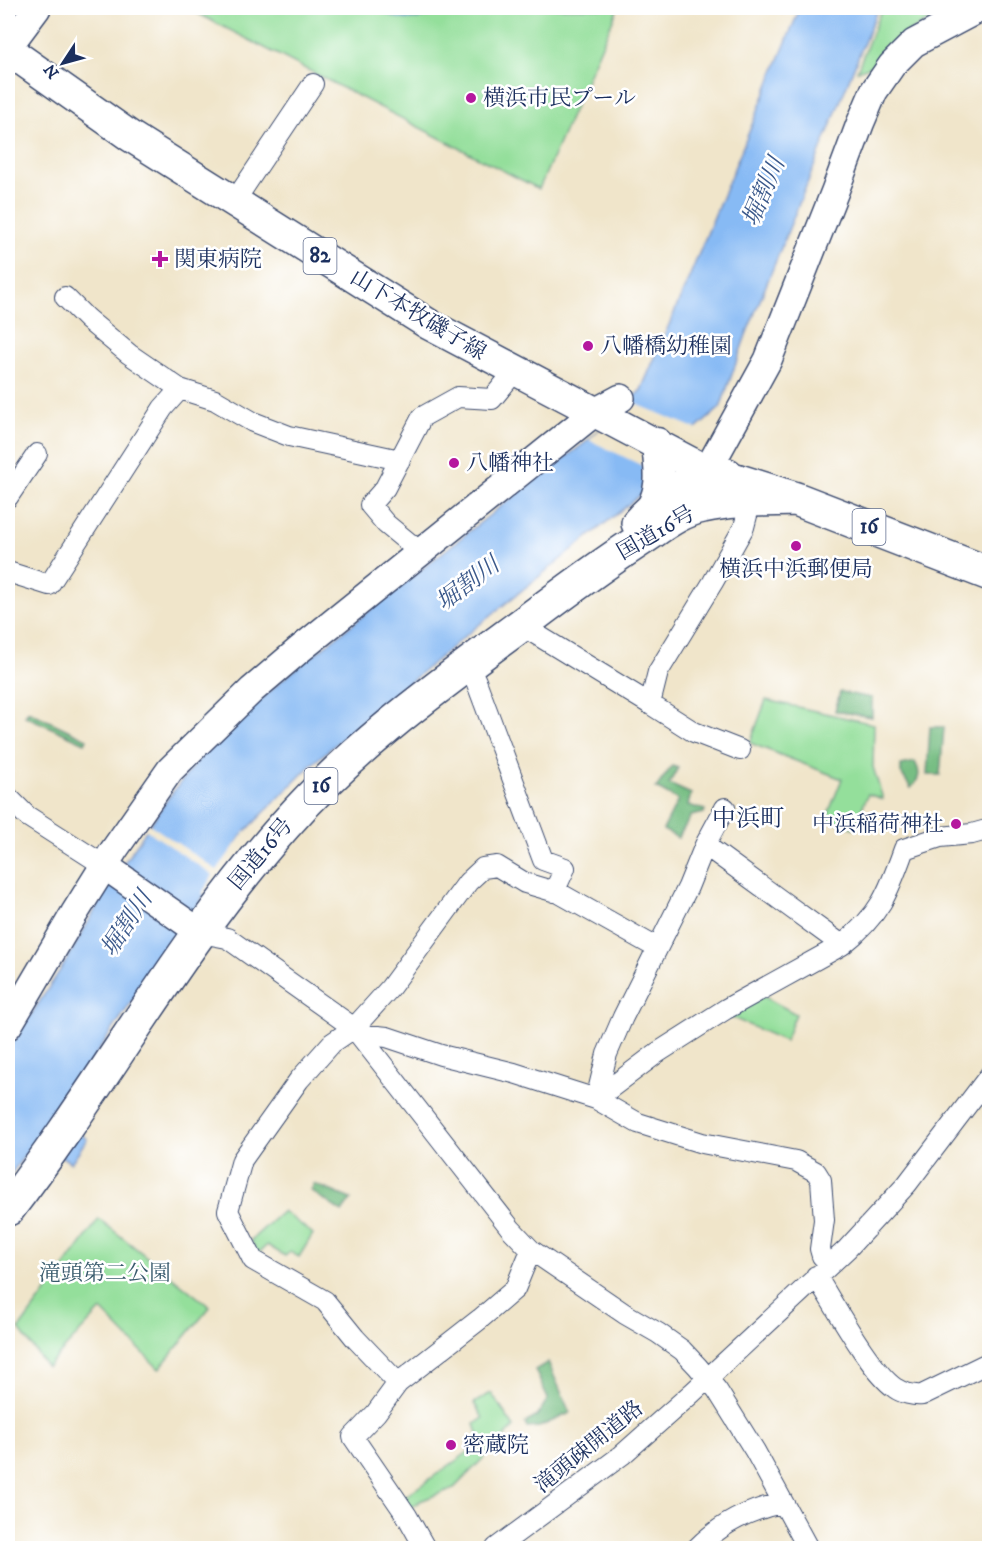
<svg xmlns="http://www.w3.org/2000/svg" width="997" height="1556" viewBox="0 0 997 1556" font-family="'IM FELL DW Pica','Noto Serif JP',serif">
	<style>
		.green { fill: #94df9b; stroke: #58877c; stroke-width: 1.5 }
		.forest { fill: #77be83; stroke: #497670; stroke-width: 1.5 }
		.water { fill: #87baf4; stroke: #5174a9; stroke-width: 1.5 }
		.pier { fill: #f0e5ca }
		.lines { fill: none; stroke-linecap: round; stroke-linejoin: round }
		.street-casing { stroke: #3b4a6e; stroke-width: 22 }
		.secondary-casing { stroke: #3b4a6e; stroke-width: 30 }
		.primary-casing { stroke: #3b4a6e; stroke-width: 33 }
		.highway-casing { stroke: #3b4a6e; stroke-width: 36 }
		.street { stroke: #fff; stroke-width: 20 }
		.secondary { stroke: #fff; stroke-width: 27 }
		.primary { stroke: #fff; stroke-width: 30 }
		.highway { stroke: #fff; stroke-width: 33 }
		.poi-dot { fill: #b5179e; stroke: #fff; stroke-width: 2 }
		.labels { text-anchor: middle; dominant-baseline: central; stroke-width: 5; stroke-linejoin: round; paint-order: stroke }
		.shield { fill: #fff; stroke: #5f6d8e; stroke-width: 1.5 }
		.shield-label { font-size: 21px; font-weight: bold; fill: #1b2f5e }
		.poi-label { font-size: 22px; fill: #1b2f5e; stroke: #fff; text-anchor: start }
		.street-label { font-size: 22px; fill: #1b2f5e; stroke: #fff }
		.park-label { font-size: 22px; fill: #395b6d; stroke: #fff }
		.water-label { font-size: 24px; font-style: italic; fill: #3b598b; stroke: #fff }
		.neighbourhood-label { font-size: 24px; fill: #1b2f5e; stroke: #fff }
	</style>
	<rect width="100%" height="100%" fill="#fff"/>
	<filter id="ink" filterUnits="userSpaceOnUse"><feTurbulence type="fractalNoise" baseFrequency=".0167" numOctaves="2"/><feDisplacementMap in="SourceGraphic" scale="12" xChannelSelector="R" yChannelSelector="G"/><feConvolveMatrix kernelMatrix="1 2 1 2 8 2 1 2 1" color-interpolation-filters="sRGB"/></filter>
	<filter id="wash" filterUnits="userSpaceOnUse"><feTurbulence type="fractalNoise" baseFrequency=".008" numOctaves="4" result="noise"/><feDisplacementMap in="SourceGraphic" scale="24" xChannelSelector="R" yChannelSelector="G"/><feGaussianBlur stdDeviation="1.35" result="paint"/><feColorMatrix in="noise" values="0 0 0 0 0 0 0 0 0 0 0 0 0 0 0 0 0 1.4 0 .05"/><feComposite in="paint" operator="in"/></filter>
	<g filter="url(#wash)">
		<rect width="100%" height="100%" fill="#f0e5ca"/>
		<path class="green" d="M187,8H618L539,189Z
			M882,8H952L908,32L872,66L857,71Z
			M766,700L874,724L873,767L883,799L868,794L854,828L826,819L842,779L750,743Z
			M763,996L796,1014L785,1041L728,1016Z
			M283,1211L313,1234L299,1257L290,1252L285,1256L267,1245L258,1254L251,1240Z
			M99,1219L210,1307L159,1369L101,1310L47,1367L19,1329Z
			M491,1393L514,1427L454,1488L420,1501L410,1509L403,1498L481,1443L475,1424L483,1418L474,1403Z"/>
		<path class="forest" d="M840,692L872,698V717L835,711Z
			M28,711L87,739L85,743L25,716Z
			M930,727H944L940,775H927Z
			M915,762C921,773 920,779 911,788L901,773V765Z
			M672,766L678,768L669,784L691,794L688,805L705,810L704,813L691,816L678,838L663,830L678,800L656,788Z
			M314,1184L351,1199L342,1212L311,1191Z
			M548,1362L570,1413L539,1427L527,1428L525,1423L536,1417L548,1399L535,1370Z"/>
		<path class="water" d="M377,8H454C424,18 406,28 377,8Z
			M800,8H878L746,335L720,408L696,429L649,488L464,637L312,764L241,836L211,885L54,1116L87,1139L71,1163L36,1140L8,1178V1050L68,958L109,885L169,797L202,755L281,681L500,507L586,442L641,390L686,285Z"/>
		<path class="pier" d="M629,401L699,430L651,490L647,471L643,466L589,440Z
			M148,821L149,824L217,870L245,831L248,833L205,895L202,893L213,875L145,829L131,850L129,849Z"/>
	</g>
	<g filter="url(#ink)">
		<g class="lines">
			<defs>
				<path id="street" d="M234,202L313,84
					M65,297L87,319L129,354L180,389L215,400L253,422L289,436L400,460
					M8,497L37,454
					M420,552L386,524L370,505L385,488L422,417L458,397L492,399L515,371
					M8,572L49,585L163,408L180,389
					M519,627L534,633L650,704
					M468,664L476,681L543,860L565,868L554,892
					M740,750L694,732L650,704L658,672L713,582L744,527L753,492
					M8,797L27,816L105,866
					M725,808L705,845L842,945C880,915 888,894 904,849L940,837L972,834L990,829
					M201,933L227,938L354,1028L511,1229L531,1250L625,1314L658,1333L682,1350L698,1367L717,1390L755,1451L808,1548
					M359,1034L387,1037L441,1055L514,1073L596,1099L638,1123L702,1143L796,1161L816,1172L821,1180L824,1220L820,1249L822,1256L830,1264
					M596,1099L657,1053L726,1009L842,945
					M596,1099L607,1054L623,1017L688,887L705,845
					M816,1276C834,1304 870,1371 895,1388C902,1393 914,1396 922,1395L990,1362
					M398,1383L355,1338L325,1301L253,1260L228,1211L242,1160L299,1080L332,1043L354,1028L390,988L468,882L483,868L497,866L525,883L559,893L657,948
					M425,1548L407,1516L353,1437L376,1413L398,1383L480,1319L515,1289L531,1250
					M496,1548L622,1455L692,1393L847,1249L907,1184L990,1075
					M697,1548C721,1524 750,1509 783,1503"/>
				<path id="secondary" d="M8,47L37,8
					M707,471L768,360L835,191L860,124L874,91L892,65L914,43L980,8
					M105,866L201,933
					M8,1026L74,914L114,850L170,770L252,690L299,650L595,412L621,398"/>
				<path id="primary" d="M8,50L130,136L430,325L707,471
					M651,509C664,484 659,470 657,443"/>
				<path id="highway" d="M707,471L796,499L990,574
					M638,523C658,501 682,485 707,471L727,475
					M8,1209C104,1084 180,943 285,825C355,745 443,683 528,620C565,592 602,565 640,540C660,527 679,511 703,506C733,499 765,500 796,499"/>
			</defs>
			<use href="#street" class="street-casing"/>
			<use href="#secondary" class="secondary-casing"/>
			<use href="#primary" class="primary-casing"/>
			<use href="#highway" class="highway-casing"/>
			<use href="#street" class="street"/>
			<use href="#secondary" class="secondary"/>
			<use href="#primary" class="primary"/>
			<use href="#highway" class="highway"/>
		</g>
	</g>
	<g class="poi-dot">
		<circle cx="471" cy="98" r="6"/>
		<path d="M157 250h6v6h6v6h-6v6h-6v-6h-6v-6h6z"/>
		<circle cx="588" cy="346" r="6"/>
		<circle cx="454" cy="463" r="6"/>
		<circle cx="796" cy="546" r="6"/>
		<circle cx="956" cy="824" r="6"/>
		<circle cx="451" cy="1445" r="6"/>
	</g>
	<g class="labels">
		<g class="shield">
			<rect x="303.5" y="238" width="33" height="36" rx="4.5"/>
			<rect x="852.5" y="509" width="33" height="36" rx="4.5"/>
			<rect x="304.5" y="768" width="33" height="36" rx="4.5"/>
		</g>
		<g class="shield-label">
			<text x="320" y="256">82</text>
			<text x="869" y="527">16</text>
			<text x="321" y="786">16</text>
		</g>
		<g class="poi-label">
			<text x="483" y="98">横浜市民プール</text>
			<text x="174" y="259">関東病院</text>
			<text x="600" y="346">八幡橋幼稚園</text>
			<text x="466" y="463">八幡神社</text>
			<text x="796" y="569" text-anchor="middle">横浜中浜郵便局</text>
			<text x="944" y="824" text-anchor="end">中浜稲荷神社</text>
			<text x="463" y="1445">密蔵院</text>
		</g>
		<g class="street-label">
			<text transform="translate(418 315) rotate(31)">山下本牧磯子線</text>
			<text transform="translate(656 533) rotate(-30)">国道16号</text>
			<text transform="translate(261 854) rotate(-50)">国道16号</text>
			<text transform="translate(589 1447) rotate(-39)">滝頭疎開道路</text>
		</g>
		<g class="park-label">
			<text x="105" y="1273">滝頭第二公園</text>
		</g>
		<g class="water-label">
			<text transform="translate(764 192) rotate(-67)">堀割川</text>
			<text transform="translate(468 584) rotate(-37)">堀割川</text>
			<text transform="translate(127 924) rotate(-57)">堀割川</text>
		</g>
		<g class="neighbourhood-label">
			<text x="748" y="819">中浜町</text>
		</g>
	</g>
	<rect width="997" height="1556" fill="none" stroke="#fff" stroke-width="30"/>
	<g transform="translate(63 63) rotate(234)" stroke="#ffffff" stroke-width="4.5" paint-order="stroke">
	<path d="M0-4.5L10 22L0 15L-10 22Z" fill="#1b2f5e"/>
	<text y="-9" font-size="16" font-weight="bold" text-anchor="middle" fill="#1b2f5e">N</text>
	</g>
</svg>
